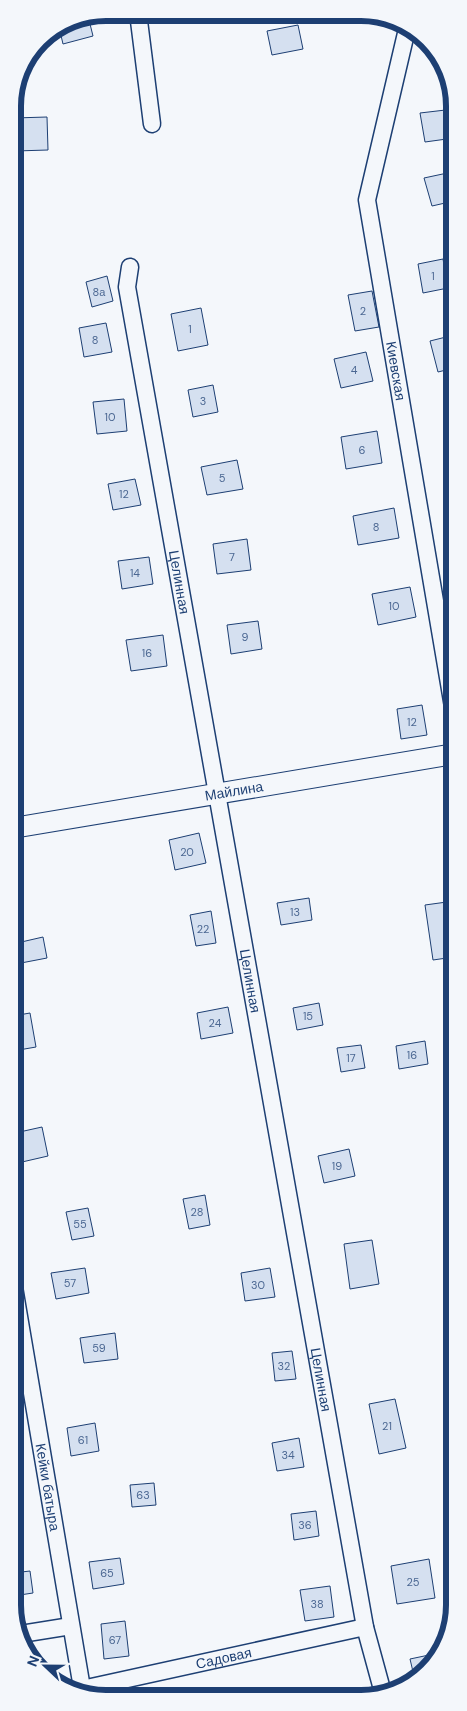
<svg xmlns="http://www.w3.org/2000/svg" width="467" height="1711" viewBox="0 0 467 1711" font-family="'DM Sans',sans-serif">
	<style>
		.building { fill: #d5e0f0; stroke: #1d3f73 }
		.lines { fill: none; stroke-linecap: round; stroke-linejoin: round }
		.minor-casing { stroke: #1d3f73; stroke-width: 19 }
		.tertiary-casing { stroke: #1d3f73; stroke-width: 22 }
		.minor { stroke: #f4f7fb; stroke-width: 16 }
		.tertiary { stroke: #f4f7fb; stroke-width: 20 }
		.labels { text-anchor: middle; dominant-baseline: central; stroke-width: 4; stroke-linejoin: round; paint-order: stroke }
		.number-label { font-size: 11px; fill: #4b6792 }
		.street-label { font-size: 14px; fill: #1d3f73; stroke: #f4f7fb }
		.rim { fill: none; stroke: #1d3f73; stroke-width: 6 }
	</style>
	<rect width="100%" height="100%" fill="#f4f7fb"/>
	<path class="building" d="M89,20L93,36L63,44L59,27Z
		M298,25L303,49L272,55L267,31Z
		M454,109V138L425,142L420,113Z
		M47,117L48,150L15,151L14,118Z
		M452,172L454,178V201L432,206L424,178Z
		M443,259L448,288L423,293L418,264Z
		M107,276L113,301L92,307L86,282Z
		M372,291L379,327L355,331L348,295Z
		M201,308L208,345L178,351L171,314Z
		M106,323L112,352L84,357L79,328Z
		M454,335V368L438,372L430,341Z
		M366,352L373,381L341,388L334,359Z
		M213,385L218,412L193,417L188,390Z
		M124,399L127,431L97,434L93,402Z
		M454,416V450L451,451L444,418Z
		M377,431L382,463L346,469L341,437Z
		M237,460L243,489L207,495L201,467Z
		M135,479L141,505L113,510L108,484Z
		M394,508L399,538L358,545L353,516Z
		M247,539L251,570L217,574L213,544Z
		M149,557L153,584L122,589L118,561Z
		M410,587L416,617L378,625L372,594Z
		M258,621L262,649L231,654L227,625Z
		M163,635L167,666L131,671L126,640Z
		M422,705L427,735L401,739L397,709Z
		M199,833L206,863L175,870L169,840Z
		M309,898L312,920L281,925L277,903Z
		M454,901V957L433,960L425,905Z
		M211,911L216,943L196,946L190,915Z
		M43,937L47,958L21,963L17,943Z
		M319,1003L323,1025L297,1030L293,1008Z
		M228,1007L233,1033L201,1039L197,1013Z
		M30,1013L36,1047L13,1051V1016Z
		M425,1041L428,1064L399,1069L396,1046Z
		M361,1045L365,1068L341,1072L337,1048Z
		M42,1127L48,1156L22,1162L15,1133Z
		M349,1149L355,1176L324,1183L318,1156Z
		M205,1195L210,1225L189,1229L183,1199Z
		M88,1208L94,1236L72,1240L66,1212Z
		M372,1240L379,1284L350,1289L344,1244Z
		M85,1268L89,1293L56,1299L51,1273Z
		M270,1268L275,1297L245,1301L241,1273Z
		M115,1333L118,1359L84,1363L80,1338Z
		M292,1351L296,1379L275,1381L272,1353Z
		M395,1399L406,1448L379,1454L369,1404Z
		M95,1423L99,1451L71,1456L67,1428Z
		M299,1438L304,1467L277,1471L272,1443Z
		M154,1483L156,1505L132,1507L130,1485Z
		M316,1511L319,1536L294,1540L291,1514Z
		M13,1526H21V1560H13Z
		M120,1558L124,1584L93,1589L89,1562Z
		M429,1559L435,1598L397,1604L391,1566Z
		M30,1571L33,1593L13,1596V1573Z
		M330,1586L334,1617L305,1621L300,1590Z
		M125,1621L129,1656L104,1659L101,1624Z
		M429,1655L431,1667L414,1676L410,1659Z"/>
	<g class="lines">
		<defs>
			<g id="minor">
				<path d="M138,13L152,124"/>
				<path id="s1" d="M407,29L367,200L454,713"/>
				<path id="s2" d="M130,267L127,287L365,1627L383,1693"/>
				<path id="s3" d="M13,1281L83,1694"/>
				<path d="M21,1634L71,1626"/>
				<path id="s4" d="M82,1689L365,1627"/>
			</g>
			<g id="tertiary">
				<path id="s5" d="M13,828L454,754"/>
			</g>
		</defs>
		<use href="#minor" class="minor-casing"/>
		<use href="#tertiary" class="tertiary-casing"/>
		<use href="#minor" class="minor"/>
		<use href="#tertiary" class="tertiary"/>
	</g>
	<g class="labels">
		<g class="number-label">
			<text x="433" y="276">1</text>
			<text x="99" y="292">8а</text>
			<text x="363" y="311">2</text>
			<text x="190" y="329">1</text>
			<text x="95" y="340">8</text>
			<text x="354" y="370">4</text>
			<text x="203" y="401">3</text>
			<text x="110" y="417">10</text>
			<text x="362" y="450">6</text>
			<text x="222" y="478">5</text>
			<text x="124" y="494">12</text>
			<text x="376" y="527">8</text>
			<text x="232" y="557">7</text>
			<text x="135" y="573">14</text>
			<text x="394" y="606">10</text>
			<text x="245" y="637">9</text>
			<text x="147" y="653">16</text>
			<text x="412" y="722">12</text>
			<text x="187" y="852">20</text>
			<text x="295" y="912">13</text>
			<text x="203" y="929">22</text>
			<text x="308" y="1016">15</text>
			<text x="215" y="1023">24</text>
			<text x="412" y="1055">16</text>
			<text x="351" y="1058">17</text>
			<text x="337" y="1166">19</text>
			<text x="197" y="1212">28</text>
			<text x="80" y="1224">55</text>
			<text x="70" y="1283">57</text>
			<text x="258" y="1285">30</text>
			<text x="99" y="1348">59</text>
			<text x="284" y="1366">32</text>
			<text x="387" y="1426">21</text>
			<text x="83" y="1440">61</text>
			<text x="288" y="1455">34</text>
			<text x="143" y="1495">63</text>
			<text x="305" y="1525">36</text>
			<text x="107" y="1573">65</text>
			<text x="413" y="1582">25</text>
			<text x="317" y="1604">38</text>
			<text x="115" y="1640">67</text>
		</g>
		<g class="street-label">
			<text stroke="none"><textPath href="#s1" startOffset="349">Киевская</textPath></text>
			<text stroke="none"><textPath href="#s2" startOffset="320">Целинная</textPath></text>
			<text stroke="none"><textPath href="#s5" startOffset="224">Майлина</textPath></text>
			<text stroke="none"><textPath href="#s2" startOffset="725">Целинная</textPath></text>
			<text stroke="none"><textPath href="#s2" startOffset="1130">Целинная</textPath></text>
			<text stroke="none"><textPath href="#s3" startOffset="209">Кейки батыра</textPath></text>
			<text stroke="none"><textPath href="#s4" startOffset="145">Садовая</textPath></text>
		</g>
	</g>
	<path d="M0 0H467V1711H0ZM106 21H361A85 85 0 0 1 446 106V1605A85 85 0 0 1 361 1690H106A85 85 0 0 1 21 1605V106A85 85 0 0 1 106 21Z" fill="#f4f7fb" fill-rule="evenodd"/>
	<path class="rim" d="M106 21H361A85 85 0 0 1 446 106V1605A85 85 0 0 1 361 1690H106A85 85 0 0 1 21 1605V106A85 85 0 0 1 106 21Z"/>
	<g transform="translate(45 1666) rotate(292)" stroke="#f4f7fb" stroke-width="4" paint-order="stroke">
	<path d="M0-4L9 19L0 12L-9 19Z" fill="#1d3f73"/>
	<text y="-8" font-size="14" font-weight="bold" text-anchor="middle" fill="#1d3f73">N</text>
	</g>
</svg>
